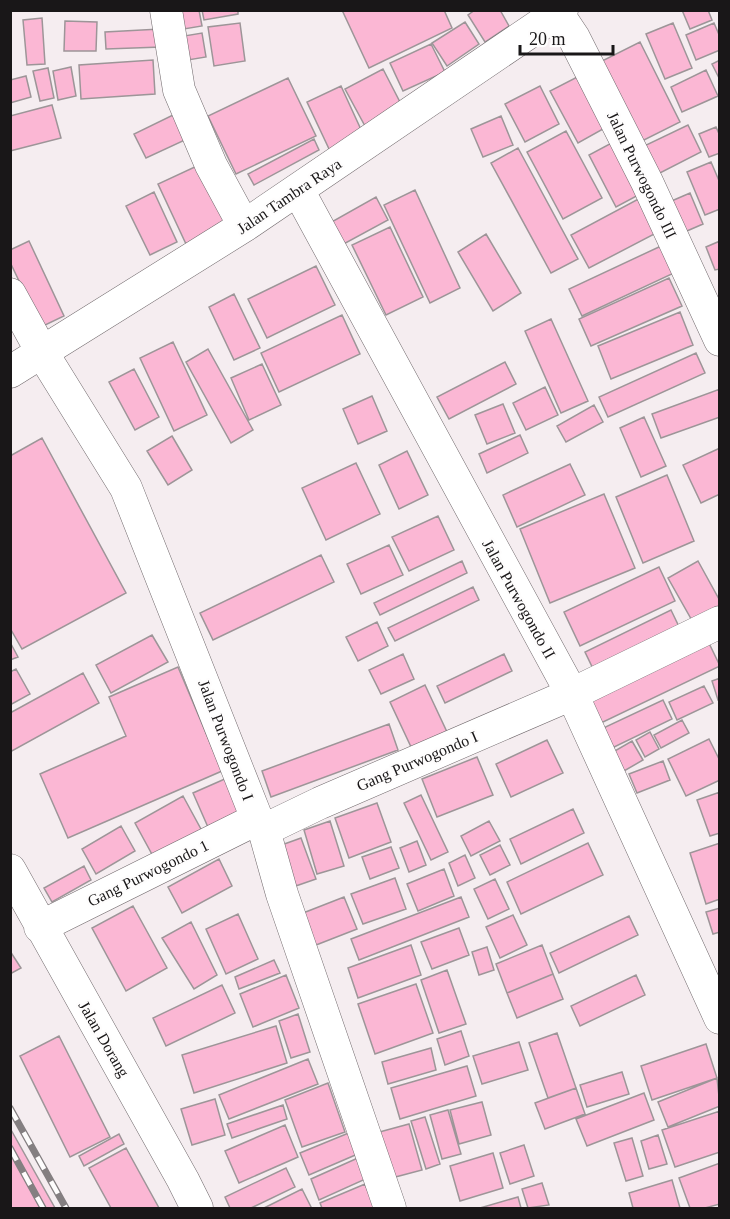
<svg xmlns="http://www.w3.org/2000/svg" width="730" height="1219" viewBox="0 0 730 1219" font-family="'Times New Roman',serif">
	<style>
		.building { fill: #fbb7d4; stroke: #9d9598; stroke-width: 1.5 }
		.lines { fill: none; stroke-linecap: round; stroke-linejoin: round }
		.minor-casing { stroke: #726b6e; stroke-width: 33 }
		.minor { stroke: #fff; stroke-width: 32 }
		.rail-casing { stroke: #847f81; stroke-width: 7 }
		.rail { stroke: #fefdfd; stroke-width: 4.5; stroke-dasharray: 14; stroke-linecap: butt }
		.labels { text-anchor: middle; dominant-baseline: central; stroke-width: 5; stroke-linejoin: round; paint-order: stroke }
		.street-label { font-size: 16px; fill: #191718; stroke: #fefdfd }
	</style>
	<rect width="100%" height="100%" fill="#f5edf0"/>
	<path class="building" d="M175,10H199L202,26L178,30Z
		M202,10H238V14L204,20Z
		M342,10H444L452,28L369,68Z
		M475,10H500L509,26L485,42L468,15Z
		M682,10H708L712,20L690,29Z
		M42,18L45,64L27,65L23,20Z
		M65,21L97,22L96,51H64Z
		M465,22L479,44L447,66L432,43Z
		M240,23L245,61L214,66L208,27Z
		M673,23L692,68L665,79L646,34Z
		M714,23L720,37V50L696,60L686,35Z
		M160,29L161,47L106,49L105,32Z
		M202,33L206,57L182,61L178,37Z
		M640,42L680,122L632,146L592,66Z
		M431,44L445,72L403,91L390,63Z
		M153,60L155,94L81,99L79,65Z
		M720,60V80L712,64Z
		M71,67L76,96L58,100L53,71Z
		M48,68L54,98L40,101L33,71Z
		M383,69L402,106L365,126L345,89Z
		M706,70L718,96L682,112L671,87Z
		M585,73L612,124L578,143L550,91Z
		M26,76L31,97L10,103V80Z
		M288,78L316,136L236,174L208,116Z
		M341,86L363,134L330,151L307,102Z
		M540,86L559,124L525,142L505,104Z
		M52,105L61,138L10,151V116Z
		M173,115L185,140L146,158L134,134Z
		M501,116L513,145L483,157L471,129Z
		M688,125L701,152L656,175L642,147Z
		M716,127L720,136V153L709,157L699,134Z
		M566,131L602,198L563,219L527,152Z
		M314,139L319,150L254,185L248,174Z
		M619,139L646,191L616,207L589,155Z
		M518,148L578,259L551,273L491,163Z
		M711,162L720,183V209L705,215L687,172Z
		M199,165L226,224L186,244L158,184Z
		M415,190L460,288L430,303L384,205Z
		M154,192L177,242L150,255L126,206Z
		M690,193L703,224L680,234L667,203Z
		M644,196L662,230L589,268L571,235Z
		M376,197L388,220L340,246L328,224Z
		M390,227L423,297L386,315L352,245Z
		M486,234L521,293L493,311L458,252Z
		M29,241L64,316L41,327L10,262V250Z
		M720,241V269L715,270L706,247Z
		M661,246L674,273L582,316L569,289Z
		M316,266L335,305L267,338L248,299Z
		M669,278L682,306L591,346L579,319Z
		M234,294L260,348L234,360L209,307Z
		M680,312L693,345L611,379L598,346Z
		M342,315L360,354L279,392L261,353Z
		M551,319L588,401L561,413L525,331Z
		M173,342L207,415L174,431L140,358Z
		M208,349L253,430L231,443L186,362Z
		M696,353L705,373L608,417L599,397Z
		M505,362L516,384L449,419L437,397Z
		M262,364L281,405L249,420L231,378Z
		M134,369L159,417L135,430L109,382Z
		M545,387L558,415L526,430L513,403Z
		M720,389V417L661,438L652,414Z
		M372,396L387,431L358,444L343,409Z
		M503,404L515,433L487,444L475,415Z
		M594,405L603,422L566,442L557,426Z
		M644,417L666,466L641,477L620,428Z
		M520,435L528,453L487,473L479,454Z
		M172,436L192,470L168,485L147,451Z
		M42,438L126,593L22,649L10,628V456Z
		M720,448V494L701,503L683,465Z
		M407,451L428,495L399,509L379,465Z
		M356,463L380,514L326,540L302,488Z
		M570,464L585,495L517,527L503,495Z
		M667,475L694,541L643,563L616,497Z
		M604,494L635,568L550,603L520,529Z
		M438,516L454,550L409,571L392,537Z
		M389,545L403,575L361,594L347,564Z
		M321,555L334,582L213,640L200,613Z
		M462,561L467,573L380,615L374,603Z
		M698,561L720,601V610L694,624L668,578Z
		M659,567L675,601L580,646L564,612Z
		M473,587L479,600L395,641L388,628Z
		M671,610L683,635L597,677L585,652Z
		M377,622L388,646L358,661L346,637Z
		M152,635L168,662L111,693L96,665Z
		M705,635L720,666L601,723L587,691Z
		M10,642L18,657L10,660Z
		M403,654L414,679L381,694L369,670Z
		M504,654L512,671L445,703L437,686Z
		M178,667L222,771L68,838L40,774L126,736L109,697Z
		M16,669L30,694L10,705V672Z
		M83,673L99,703L10,752V713Z
		M720,678V699L718,700L712,681Z
		M425,685L447,732L412,749L390,702Z
		M704,686L713,703L677,720L669,702Z
		M663,700L672,719L608,750L599,730Z
		M682,720L689,733L661,748L654,735Z
		M389,724L398,750L271,797L262,771Z
		M650,732L659,749L645,757L636,740Z
		M709,739L720,761V780L686,796L668,759Z
		M547,740L563,773L511,797L496,764Z
		M632,741L643,760L624,771L613,752Z
		M477,757L493,795L437,817L422,779Z
		M663,761L670,780L637,793L629,774Z
		M227,778L245,819L211,834L193,793Z
		M720,792V833L710,836L697,800Z
		M421,795L448,852L431,860L404,803Z
		M183,796L202,831L154,858L135,823Z
		M377,803L391,842L349,858L335,818Z
		M573,809L584,833L521,864L510,839Z
		M330,821L344,866L317,874L304,830Z
		M489,821L500,841L471,856L461,836Z
		M121,826L135,851L96,874L82,849Z
		M301,838L316,879L290,888L276,847Z
		M417,841L426,865L409,872L400,848Z
		M588,843L603,875L521,914L507,882Z
		M720,843V899L706,904L690,853Z
		M500,845L510,865L490,875L480,855Z
		M391,847L399,868L370,879L362,857Z
		M465,855L475,878L458,886L449,863Z
		M219,859L232,886L182,913L168,887Z
		M84,866L91,880L52,902L44,888Z
		M444,869L454,896L418,911L407,884Z
		M395,878L406,909L363,924L351,894Z
		M495,879L509,909L488,919L474,889Z
		M344,897L357,929L311,947L298,915Z
		M461,897L469,917L359,960L351,939Z
		M133,906L167,968L126,991L92,928Z
		M720,908V932L713,934L706,912Z
		M238,914L258,959L226,974L206,929Z
		M513,915L527,945L500,958L486,927Z
		M629,916L638,935L559,973L550,953Z
		M191,922L217,975L194,989L162,938Z
		M459,928L469,955L432,969L421,942Z
		M411,945L421,975L358,998L348,968Z
		M542,945L553,974L507,993L496,964Z
		M487,947L494,970L479,975L472,952Z
		M10,951L21,968L10,974Z
		M274,960L280,973L239,989L235,977Z
		M447,970L466,1024L439,1033L421,980Z
		M553,974L563,999L517,1018L507,993Z
		M286,975L299,1008L253,1027L240,994Z
		M636,975L645,995L580,1026L571,1006Z
		M416,984L433,1033L375,1054L358,1004Z
		M222,985L235,1013L166,1046L153,1018Z
		M298,1014L310,1052L291,1058L279,1021Z
		M276,1026L287,1063L194,1093L182,1055Z
		M461,1031L469,1056L445,1065L437,1039Z
		M557,1033L576,1088L548,1098L529,1043Z
		M59,1036L110,1137L70,1157L20,1056Z
		M519,1042L528,1070L482,1084L473,1056Z
		M706,1044L717,1078L652,1100L641,1066Z
		M431,1048L436,1070L388,1084L382,1062Z
		M308,1059L318,1084L229,1119L219,1095Z
		M467,1066L476,1096L400,1119L391,1088Z
		M622,1072L629,1094L587,1107L580,1085Z
		M717,1078L720,1106L668,1127L658,1102Z
		M328,1083L345,1132L302,1147L285,1100Z
		M576,1088L585,1114L545,1129L535,1103Z
		M644,1093L654,1120L587,1146L576,1119Z
		M215,1099L225,1135L192,1145L181,1109Z
		M482,1102L491,1135L459,1144L450,1110Z
		M283,1105L287,1119L232,1138L227,1124Z
		M448,1110L461,1154L442,1159L430,1115Z
		M720,1111V1152L675,1167L662,1130Z
		M425,1117L440,1164L426,1169L411,1121Z
		M409,1124L422,1170L384,1180L372,1134Z
		M285,1125L298,1157L239,1183L225,1151Z
		M10,1128L55,1208H10Z
		M351,1132L360,1153L309,1175L300,1153Z
		M119,1134L124,1144L84,1166L79,1156Z
		M658,1135L667,1164L649,1169L641,1141Z
		M632,1138L643,1176L626,1181L614,1143Z
		M524,1145L534,1176L510,1184L500,1153Z
		M126,1148L159,1208H111L89,1168Z
		M493,1153L503,1188L460,1201L450,1166Z
		M360,1157L370,1177L319,1200L311,1179Z
		M720,1163V1204L705,1208H690L679,1178Z
		M286,1168L295,1187L251,1208H230L225,1197Z
		M672,1180L680,1208H633L629,1193Z
		M542,1183L549,1205L528,1208L522,1189Z
		M365,1184L375,1208H322L320,1203Z
		M302,1189L311,1207L309,1208H264Z
		M518,1197L521,1208H480Z"/>
	<g class="lines">
		<defs>
			<path id="minor" d="M166,10L179,90L211,165L244,226
				M558,14L574,38L647,182L720,340
				M298,190L572,694L720,1018
				M10,294L43,354L126,488L257,819L264,830L282,894L390,1208
				M10,372L244,226L562,10
				M264,830L320,803L572,694L720,622
				M10,870L183,1180L197,1208
				M40,927L257,819"/>
		</defs>
		<use href="#minor" class="minor-casing"/>
		<use href="#minor" class="minor"/>
		<defs>
			<path id="rail" d="M10,1108L66,1208
				M10,1148L43,1208"/>
		</defs>
		<use href="#rail" class="rail-casing"/>
		<use href="#rail" class="rail"/>
	</g>
	<g class="labels">
		<g class="street-label">
			<text transform="translate(642 175) rotate(64)">Jalan Purwogondo III</text>
			<text transform="translate(289 196) rotate(-34)">Jalan Tambra Raya</text>
			<text transform="translate(519 599) rotate(61)">Jalan Purwogondo II</text>
			<text transform="translate(226 740) rotate(69)">Jalan Purwogondo I</text>
			<text transform="translate(417 761) rotate(-23)">Gang Purwogondo I</text>
			<text transform="translate(148 873) rotate(-26)">Gang Purwogondo 1</text>
			<text transform="translate(104 1039) rotate(60)">Jalan Dorang</text>
		</g>
	</g>
	<rect width="730" height="1219" fill="none" stroke="#191718" stroke-width="24"/>
	<path d="M520 45v9h93v-9" fill="none" stroke="#191718" stroke-width="3"/>
	<text x="529" y="45" font-size="18" fill="#191718" stroke="#fefdfd" stroke-width="4.5" paint-order="stroke">20 m</text>
</svg>
